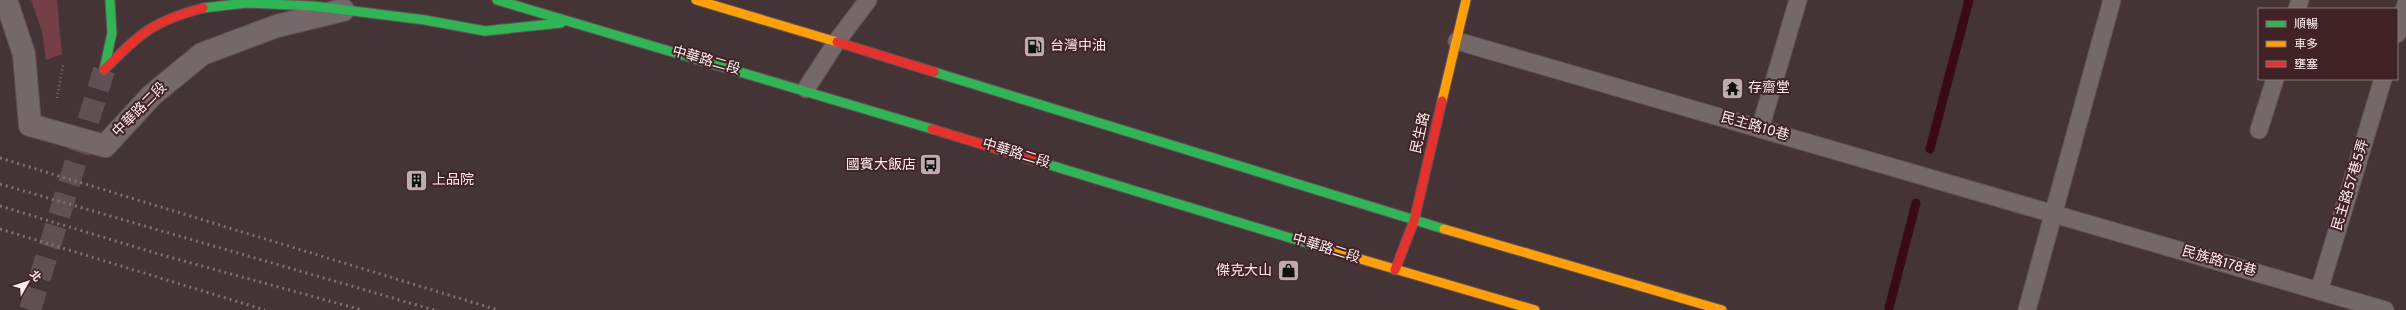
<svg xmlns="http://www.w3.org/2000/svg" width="2406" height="310" viewBox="0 0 2406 310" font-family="Overpass,'Noto Sans TC',sans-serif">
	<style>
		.green { fill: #743f47 }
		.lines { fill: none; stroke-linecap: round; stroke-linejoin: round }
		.stream { stroke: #3a0916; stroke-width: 9 }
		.secondary-tunnel { stroke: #615052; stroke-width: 22; stroke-dasharray: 22 11; stroke-linecap: butt }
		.lane-casing { stroke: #615355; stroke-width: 19 }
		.street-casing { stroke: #615355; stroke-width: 24 }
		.fast-casing { stroke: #615355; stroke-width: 11 }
		.slow-casing { stroke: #615355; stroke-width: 11 }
		.jam-casing { stroke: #615355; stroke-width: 11 }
		.path { stroke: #7b6f71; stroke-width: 2.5; stroke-dasharray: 1 3; stroke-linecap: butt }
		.lane { stroke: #756869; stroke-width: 17 }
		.street { stroke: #756869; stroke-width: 22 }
		.fast { stroke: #30b455; stroke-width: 9 }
		.slow { stroke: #ff9f0a; stroke-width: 9 }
		.jam { stroke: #e5322d; stroke-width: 9 }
		.rail { stroke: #7e7172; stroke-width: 3; stroke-dasharray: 2 4; stroke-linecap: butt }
		.labels { text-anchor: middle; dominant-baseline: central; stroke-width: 4; stroke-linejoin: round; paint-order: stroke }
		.poi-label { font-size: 14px; fill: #feedef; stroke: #412327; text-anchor: start }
		.street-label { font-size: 14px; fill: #feedef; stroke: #412327 }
	</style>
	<rect width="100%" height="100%" fill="#453436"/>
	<path class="green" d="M31,0H57L62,54L46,60L42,31Z"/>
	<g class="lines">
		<path class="stream" d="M1930,149L1969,0
			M1889,308L1916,203"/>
		<path class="secondary-tunnel" d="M30,310L104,70"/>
		<defs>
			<path id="lane" d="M2297,9L2300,0
				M2397,34L2406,4
				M1457,41L2385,310
				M806,89L837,41L868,0
				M1760,129L1798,0
				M2259,130L2275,79
				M2319,291L2383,79
				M2027,310L2112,0"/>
			<path id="street" d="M6,0L24,54L30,125L105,146L152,95L202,54L277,26L343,10"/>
			<path id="fast" d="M497,0L932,129
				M203,8L246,3L313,6L425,20L485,31L561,23
				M104,70L112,33L110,0
				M934,72L1444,229
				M1040,162L1333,251"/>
			<path id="slow" d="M696,0L837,42
				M1442,101L1466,0
				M1444,229L1722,310
				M1333,251L1535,310"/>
			<path id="jam" d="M837,42L934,72
				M104,70C139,34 153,21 203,8
				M932,129L1040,162
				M1395,270L1414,221L1442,101"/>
		</defs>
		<use href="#lane" class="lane-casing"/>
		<use href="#street" class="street-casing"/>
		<use href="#fast" class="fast-casing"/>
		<use href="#slow" class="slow-casing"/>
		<use href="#jam" class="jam-casing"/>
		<path class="path" d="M57,98L63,65"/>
		<use href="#lane" class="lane"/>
		<use href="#street" class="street"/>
		<use href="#fast" class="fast"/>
		<use href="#slow" class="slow"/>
		<use href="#jam" class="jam"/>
		<path class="rail" d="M0,158L498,310
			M0,184L434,310
			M0,206L162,255L362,310
			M0,229L265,310"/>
	</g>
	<defs>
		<symbol id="fuel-square" viewBox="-11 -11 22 22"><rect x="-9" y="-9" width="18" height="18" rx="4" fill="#bdacae" stroke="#412327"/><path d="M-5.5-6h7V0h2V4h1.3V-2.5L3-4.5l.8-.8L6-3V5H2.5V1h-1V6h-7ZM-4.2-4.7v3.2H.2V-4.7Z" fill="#111"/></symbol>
		<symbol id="temple-square" viewBox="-11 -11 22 22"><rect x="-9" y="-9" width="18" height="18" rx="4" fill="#bdacae" stroke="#412327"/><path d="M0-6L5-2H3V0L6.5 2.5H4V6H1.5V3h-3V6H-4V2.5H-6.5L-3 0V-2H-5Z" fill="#111"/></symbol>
		<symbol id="bus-square" viewBox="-11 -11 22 22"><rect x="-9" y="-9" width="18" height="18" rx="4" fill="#bdacae" stroke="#412327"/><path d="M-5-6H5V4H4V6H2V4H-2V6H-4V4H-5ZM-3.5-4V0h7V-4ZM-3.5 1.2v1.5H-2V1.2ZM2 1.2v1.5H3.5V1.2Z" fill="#111"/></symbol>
		<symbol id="building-square" viewBox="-11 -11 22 22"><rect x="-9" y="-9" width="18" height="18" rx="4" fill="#bdacae" stroke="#412327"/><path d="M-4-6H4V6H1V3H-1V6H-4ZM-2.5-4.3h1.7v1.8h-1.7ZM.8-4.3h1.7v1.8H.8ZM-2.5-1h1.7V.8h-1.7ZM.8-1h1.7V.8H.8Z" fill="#111"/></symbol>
		<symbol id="shop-square" viewBox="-11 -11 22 22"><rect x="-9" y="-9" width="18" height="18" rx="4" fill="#bdacae" stroke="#412327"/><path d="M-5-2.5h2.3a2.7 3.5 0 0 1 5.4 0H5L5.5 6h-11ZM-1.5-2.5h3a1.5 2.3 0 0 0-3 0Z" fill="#111"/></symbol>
	</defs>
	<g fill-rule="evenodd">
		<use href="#fuel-square" x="1022" y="34" width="25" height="25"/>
		<use href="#temple-square" x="1720" y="76" width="25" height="25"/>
		<use href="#bus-square" x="918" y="152" width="25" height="25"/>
		<use href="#building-square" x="404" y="168" width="25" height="25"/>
		<use href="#shop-square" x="1276" y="258" width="25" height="25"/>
	</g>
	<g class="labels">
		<g class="poi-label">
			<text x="1050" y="46">台灣中油</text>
			<text x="1748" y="88">存齋堂</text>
			<text x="916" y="165" text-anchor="end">國賓大飯店</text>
			<text x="432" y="180">上品院</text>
			<text x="1272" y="271" text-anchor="end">傑克大山</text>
		</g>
		<g class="street-label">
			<text transform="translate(706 61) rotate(16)">中華路二段</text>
			<text transform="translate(140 110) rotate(-45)">中華路二段</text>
			<text transform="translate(1755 127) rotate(16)">民主路10巷</text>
			<text transform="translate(1421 133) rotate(-77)">民生路</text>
			<text transform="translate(1016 154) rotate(17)">中華路二段</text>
			<text transform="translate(2351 185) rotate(-73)">民主路57巷5弄</text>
			<text transform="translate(1326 249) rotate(17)">中華路二段</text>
			<text transform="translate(2219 262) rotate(16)">民族路178巷</text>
		</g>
	</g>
	<rect x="2258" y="8" width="140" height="72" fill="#412327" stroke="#8d7477"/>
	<rect x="2266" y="21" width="20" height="6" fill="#30b455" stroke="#8d7477"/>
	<text x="2294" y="28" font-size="12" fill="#feedef">順暢</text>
	<rect x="2266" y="41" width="20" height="6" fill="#ff9f0a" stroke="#8d7477"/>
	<text x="2294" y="48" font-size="12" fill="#feedef">車多</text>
	<rect x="2266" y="61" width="20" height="6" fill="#e5322d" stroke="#8d7477"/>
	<text x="2294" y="68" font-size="12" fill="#feedef">壅塞</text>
	<g transform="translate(28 282) rotate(51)" stroke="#412327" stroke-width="3" paint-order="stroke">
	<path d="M0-3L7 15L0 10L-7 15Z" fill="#feedef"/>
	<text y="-6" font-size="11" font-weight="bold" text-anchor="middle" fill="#feedef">北</text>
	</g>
</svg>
